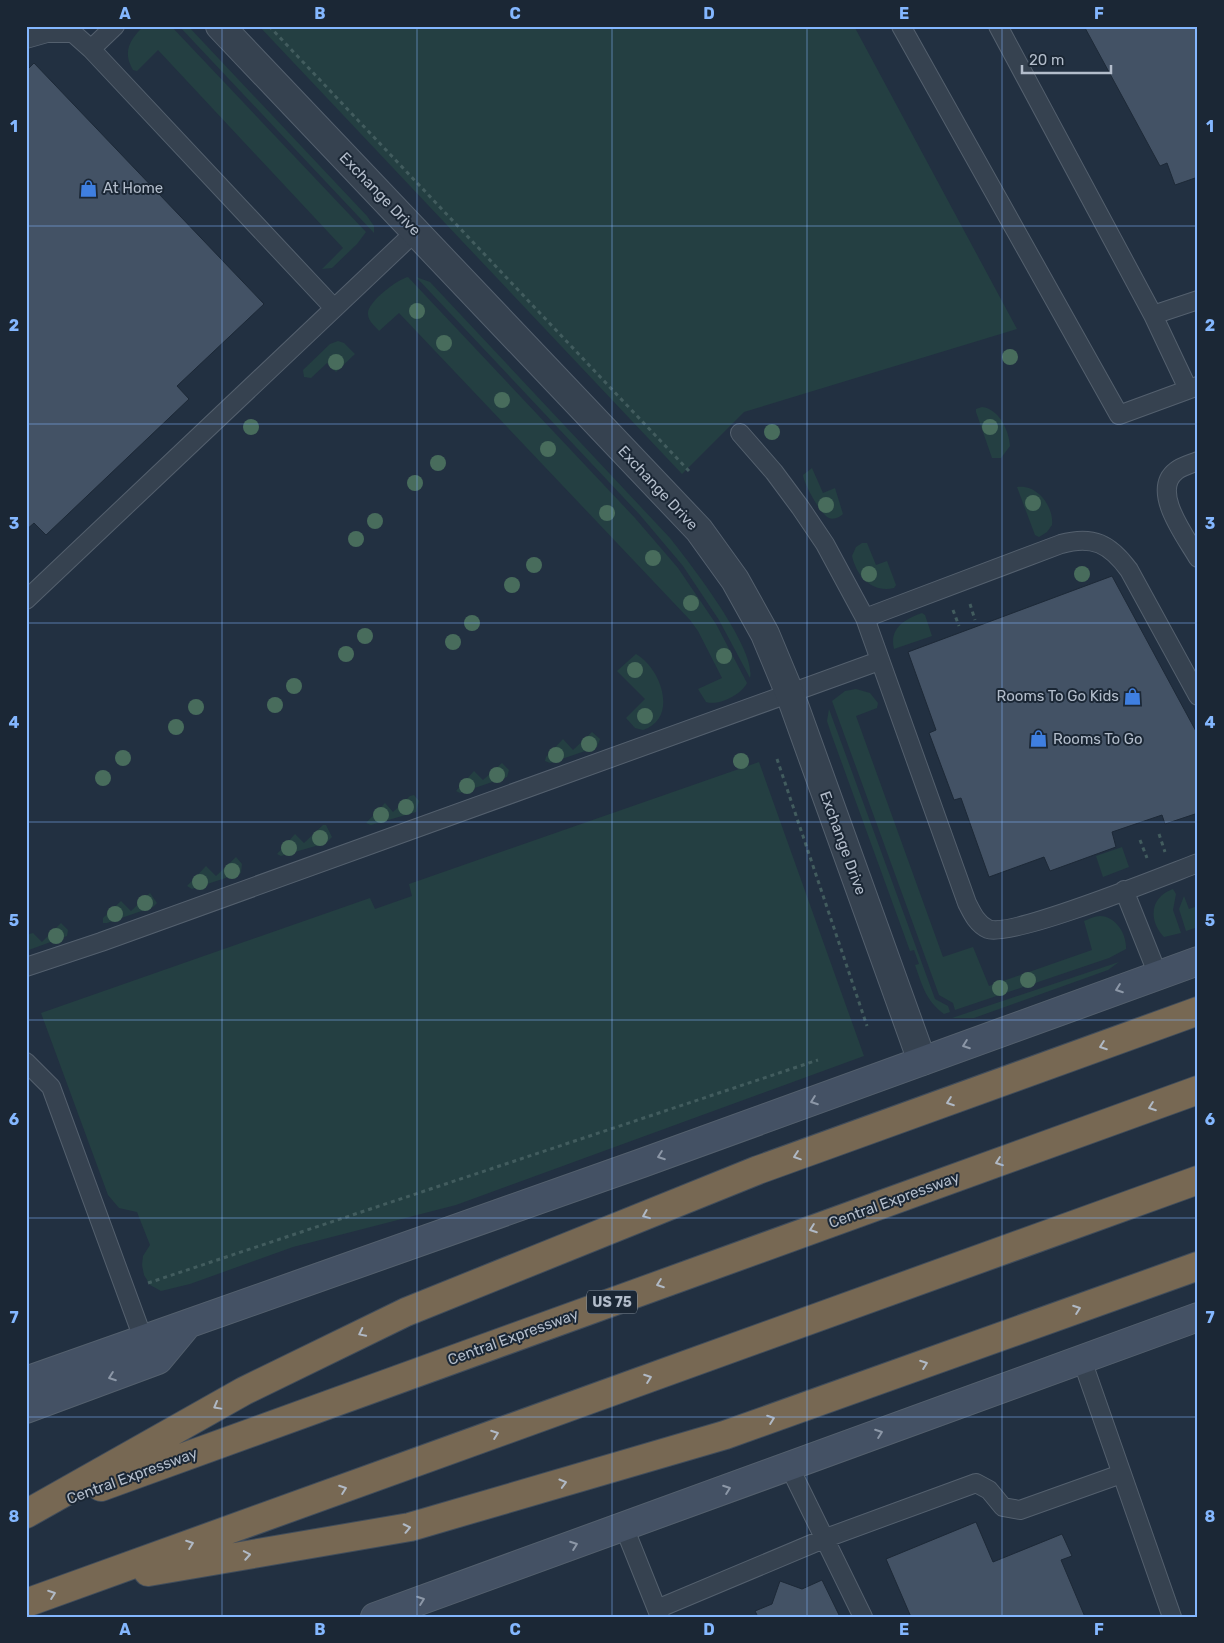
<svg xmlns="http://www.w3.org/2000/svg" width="1224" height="1643" viewBox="0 0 1224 1643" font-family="Rubik,sans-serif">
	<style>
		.green { fill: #243f42 }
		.building { fill: #435265; stroke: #1d2937 }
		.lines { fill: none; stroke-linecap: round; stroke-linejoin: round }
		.service-casing { stroke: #54606e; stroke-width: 20 }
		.minor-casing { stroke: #54606e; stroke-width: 30 }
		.secondary-casing { stroke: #54606e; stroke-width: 30 }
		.motorway-casing { stroke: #414d5b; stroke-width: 30 }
		.path { stroke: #425c5e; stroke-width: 3; stroke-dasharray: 4 4; stroke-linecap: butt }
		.service { stroke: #364250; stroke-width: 18 }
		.minor { stroke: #364250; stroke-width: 28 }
		.secondary { stroke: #445164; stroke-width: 28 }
		.motorway { stroke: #776853; stroke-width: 28 }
		.tree { fill: #486c5c }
		.oneway { stroke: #8c97a7 }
		.oneway2 { stroke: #b0b9c5 }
		.grid { fill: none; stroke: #84b7ff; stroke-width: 1; stroke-opacity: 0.55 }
		.labels { text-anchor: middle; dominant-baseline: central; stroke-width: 4; stroke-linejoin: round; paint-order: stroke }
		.shield { fill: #1b2735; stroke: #85909e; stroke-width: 1 }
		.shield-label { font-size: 14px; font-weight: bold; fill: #b3bdcb }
		.poi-label { font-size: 15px; fill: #b3bdcb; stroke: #1b2735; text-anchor: start }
		.street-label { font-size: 15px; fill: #b3bdcb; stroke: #1b2735 }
		.neatline { fill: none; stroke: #84b7ff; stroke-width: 2 }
		.grid-label { font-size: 16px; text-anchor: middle; font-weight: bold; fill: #84b7ff }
	</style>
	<rect width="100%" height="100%" fill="#223041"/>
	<path class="green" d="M144,26H171L366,232L357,244L332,268L322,269L343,248L158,50L137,71L133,70C122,52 130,39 144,26Z
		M179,26H188L367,216L374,226V233Z
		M259,26H854L1017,329L744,412L682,474Z
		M408,277L635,518L678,568L716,624L747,683C741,695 719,706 706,702L698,689L722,678L698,631L690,620L399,313L379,331C375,326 368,321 368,314C367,302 398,279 408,277Z
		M416,277L430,282L670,538C689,562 757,649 750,678L719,620L683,566L640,515Z
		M338,341L344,343L355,354L336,372L327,363L311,378L304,377L303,370L330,344Z
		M982,407C999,409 1009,430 1010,446L1001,458H992L976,412V409Z
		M812,468L823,493L835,488L843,514C840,517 834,520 829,518C821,515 804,484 803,475Z
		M1017,487C1037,484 1054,506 1052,525L1047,532L1039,537L1035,535Z
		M862,543H867L876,565L887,561L896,585L894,588C872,593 857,577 852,556L856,547Z
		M922,613L925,615L932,636L894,649C889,628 905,619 922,613Z
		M636,654C661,668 679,718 643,730L635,728L626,718L645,699L617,671Z
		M856,689L870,693L878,703L877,708L856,716L943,957L973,947L989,986L1092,950L1084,921C1089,919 1095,916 1100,916C1116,916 1127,935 1126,949L1109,958L955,1010L953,1003L939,995L832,701L845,691Z
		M829,709L935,999L948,1006L950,1012L944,1014C926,1001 922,985 915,965L919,964L914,950L910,951L832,736L827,721Z
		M592,732L600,739L597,747L550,763L545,761L546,757L563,739L573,750Z
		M759,762L864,1056L456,1205L293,1247L190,1284L161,1291L150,1285L144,1275L142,1265L143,1256L150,1245L137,1212L119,1208L108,1195L41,1013L370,898L375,909L412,896L409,884Z
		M502,763L509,770L507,777L460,793L456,791L474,771L483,780Z
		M414,795L419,801L416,812L371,825L366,823L385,803L393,812L410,796Z
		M323,825H326L332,837L326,843L281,856L277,854L295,834L304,843Z
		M1122,847L1129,867L1103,877L1096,856Z
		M236,857L242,864L241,873L192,889L187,886L206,866L216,876Z
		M1173,889L1176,894L1173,910L1181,933L1164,937C1148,920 1150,897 1173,889Z
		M150,893L157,903L153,907L107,923H103V918L121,901L131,911Z
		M1184,896L1189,909L1198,906V927L1186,931L1179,909Z
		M61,923L68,930L67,936L26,951V935L33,933L42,942Z
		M1119,962L1108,970L974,1018H952Z"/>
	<path class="building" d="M1084,26H1198V177L1175,185L1167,163L1160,166Z
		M34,63L264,304L177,386L189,399L46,535L34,523L26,530V71Z
		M1112,576L1198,735V813L1165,824L1162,815L1112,832L1116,847L1050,871L1044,857L989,877L961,798L954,800L929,733L936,730L908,652Z
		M976,1522L993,1562L1062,1534L1072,1556L1061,1560L1085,1617H911L886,1559Z
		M822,1580L840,1617H758L755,1611L772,1604L780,1581L802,1589Z"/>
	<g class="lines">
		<defs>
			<path id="service" d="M901,26L1119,415L1198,386
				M998,26L1153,315L1198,300
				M26,39L47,33H73L91,49L115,26
				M91,49L334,308
				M1153,315L1188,389
				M740,433L774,472L800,507L825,544L865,618L967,903C972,913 977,924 988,929C1012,938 1166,875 1198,863
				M1198,461C1191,464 1182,466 1176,471C1150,491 1186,537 1198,558
				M26,600L416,231
				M865,618L1061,544C1093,535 1110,544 1129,570L1198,696
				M1124,890L1158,975
				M26,967L101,942L879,661
				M26,1062L51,1087L144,1341
				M1082,1360L1172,1617
				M789,1466L863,1617
				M624,1527L660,1617
				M657,1609L826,1538L976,1483L989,1490L1003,1507L1020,1510L1121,1474"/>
			<path id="minor" d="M220,26L699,530L735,580L765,634L790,694L922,1061"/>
			<path id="secondary" d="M26,1381L642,1163L1198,961
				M26,1409L158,1360L187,1325
				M375,1617L1198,1317"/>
			<path id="motorway" d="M101,1487L1198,1090
				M26,1514L244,1391L406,1312L758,1170L1198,1011
				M148,1572L410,1527L725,1435L1198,1266
				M26,1603L1198,1180"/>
		</defs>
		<use href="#service" class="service-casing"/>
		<use href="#minor" class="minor-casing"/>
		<use href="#secondary" class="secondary-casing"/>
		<use href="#motorway" class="motorway-casing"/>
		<path class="path" d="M269,26L689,471
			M970,604L975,620
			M953,610L959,626
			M777,759L867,1026
			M1159,834L1165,852
			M1140,840L1147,858
			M148,1283L818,1060"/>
		<use href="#service" class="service"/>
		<use href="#minor" class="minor"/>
		<use href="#secondary" class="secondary"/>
		<use href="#motorway" class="motorway"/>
	</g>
	<g class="tree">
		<circle cx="417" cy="311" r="8"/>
		<circle cx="444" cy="343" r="8"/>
		<circle cx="1010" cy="357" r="8"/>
		<circle cx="336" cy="362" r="8"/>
		<circle cx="502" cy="400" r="8"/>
		<circle cx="251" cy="427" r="8"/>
		<circle cx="990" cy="427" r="8"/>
		<circle cx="772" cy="432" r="8"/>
		<circle cx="548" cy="449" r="8"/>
		<circle cx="438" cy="463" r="8"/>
		<circle cx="415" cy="483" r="8"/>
		<circle cx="1033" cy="503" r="8"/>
		<circle cx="826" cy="505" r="8"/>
		<circle cx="607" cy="513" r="8"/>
		<circle cx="375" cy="521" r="8"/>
		<circle cx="356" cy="539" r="8"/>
		<circle cx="653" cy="558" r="8"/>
		<circle cx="534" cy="565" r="8"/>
		<circle cx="869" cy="574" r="8"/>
		<circle cx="1082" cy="574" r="8"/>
		<circle cx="512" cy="585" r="8"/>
		<circle cx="691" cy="603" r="8"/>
		<circle cx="472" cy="623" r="8"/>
		<circle cx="365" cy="636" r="8"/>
		<circle cx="453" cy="642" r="8"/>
		<circle cx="346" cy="654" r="8"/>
		<circle cx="724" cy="656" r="8"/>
		<circle cx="635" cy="670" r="8"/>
		<circle cx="294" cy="686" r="8"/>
		<circle cx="275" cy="705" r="8"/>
		<circle cx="196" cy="707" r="8"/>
		<circle cx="645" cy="716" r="8"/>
		<circle cx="176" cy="727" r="8"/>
		<circle cx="589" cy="744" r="8"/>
		<circle cx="556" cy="755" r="8"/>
		<circle cx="123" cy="758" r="8"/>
		<circle cx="741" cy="761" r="8"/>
		<circle cx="497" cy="775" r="8"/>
		<circle cx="103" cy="778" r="8"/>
		<circle cx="467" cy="786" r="8"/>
		<circle cx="406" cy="807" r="8"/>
		<circle cx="381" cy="815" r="8"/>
		<circle cx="320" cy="838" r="8"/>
		<circle cx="289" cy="848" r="8"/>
		<circle cx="232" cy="871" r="8"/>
		<circle cx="200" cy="882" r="8"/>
		<circle cx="145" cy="903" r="8"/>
		<circle cx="115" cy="914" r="8"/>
		<circle cx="56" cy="936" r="8"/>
		<circle cx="1028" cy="980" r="8"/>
		<circle cx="1000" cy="988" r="8"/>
	</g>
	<defs><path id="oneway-chevron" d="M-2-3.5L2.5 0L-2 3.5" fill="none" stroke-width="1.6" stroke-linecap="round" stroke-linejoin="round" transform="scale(1.25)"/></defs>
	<g class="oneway">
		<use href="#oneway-chevron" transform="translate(1119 989) rotate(160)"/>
		<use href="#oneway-chevron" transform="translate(966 1045) rotate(160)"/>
		<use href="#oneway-chevron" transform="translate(814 1101) rotate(160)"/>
		<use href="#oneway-chevron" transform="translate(661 1156) rotate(160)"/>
		<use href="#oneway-chevron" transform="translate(112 1377) rotate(160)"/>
		<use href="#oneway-chevron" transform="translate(879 1433) rotate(-20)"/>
		<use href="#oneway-chevron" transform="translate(727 1489) rotate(-20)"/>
		<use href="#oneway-chevron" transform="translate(574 1545) rotate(-20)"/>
		<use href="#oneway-chevron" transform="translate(421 1600) rotate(-20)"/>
	</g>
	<g class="oneway2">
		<use href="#oneway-chevron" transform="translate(1103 1046) rotate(160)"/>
		<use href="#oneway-chevron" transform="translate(950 1102) rotate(160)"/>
		<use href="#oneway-chevron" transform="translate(1152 1107) rotate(160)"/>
		<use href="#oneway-chevron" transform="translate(797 1156) rotate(161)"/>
		<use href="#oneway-chevron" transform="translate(999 1162) rotate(160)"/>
		<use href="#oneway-chevron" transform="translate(646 1215) rotate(158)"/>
		<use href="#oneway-chevron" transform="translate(813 1229) rotate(160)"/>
		<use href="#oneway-chevron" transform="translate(660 1284) rotate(160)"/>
		<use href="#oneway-chevron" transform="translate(1077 1309) rotate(-20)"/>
		<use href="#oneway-chevron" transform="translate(362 1333) rotate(154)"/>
		<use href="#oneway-chevron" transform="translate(924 1364) rotate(-20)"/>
		<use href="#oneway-chevron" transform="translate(648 1378) rotate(-20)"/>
		<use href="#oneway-chevron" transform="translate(217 1406) rotate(151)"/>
		<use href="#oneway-chevron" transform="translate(771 1419) rotate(-20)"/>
		<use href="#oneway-chevron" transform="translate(495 1434) rotate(-20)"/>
		<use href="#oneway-chevron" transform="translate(563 1483) rotate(-16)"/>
		<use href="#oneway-chevron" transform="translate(343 1489) rotate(-20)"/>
		<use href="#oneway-chevron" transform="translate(407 1528) rotate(-12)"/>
		<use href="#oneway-chevron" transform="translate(190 1544) rotate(-20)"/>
		<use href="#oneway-chevron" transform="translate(247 1555) rotate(-10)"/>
		<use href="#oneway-chevron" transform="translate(52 1594) rotate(-20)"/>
	</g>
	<path class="grid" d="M222,26V1617M417,26V1617M612,26V1617M807,26V1617M1002,26V1617M26,226H1198M26,424H1198M26,623H1198M26,822H1198M26,1020H1198M26,1218H1198M26,1417H1198"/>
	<defs>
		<symbol id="shop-bare" viewBox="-9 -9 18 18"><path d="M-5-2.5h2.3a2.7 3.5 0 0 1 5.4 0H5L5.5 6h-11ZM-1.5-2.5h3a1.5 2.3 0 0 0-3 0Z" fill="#3f7fe0" stroke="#1b2735" stroke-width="2.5" paint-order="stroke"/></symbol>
	</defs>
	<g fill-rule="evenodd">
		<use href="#shop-bare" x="76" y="176" width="25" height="25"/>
		<use href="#shop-bare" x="1120" y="684" width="25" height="25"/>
		<use href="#shop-bare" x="1026" y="726" width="25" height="25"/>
	</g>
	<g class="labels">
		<rect class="shield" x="587" y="1290.5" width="50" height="23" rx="4"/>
		<g class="shield-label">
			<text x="612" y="1302">US 75</text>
		</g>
		<g class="poi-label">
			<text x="103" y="188">At Home</text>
			<text x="1119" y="696" text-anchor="end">Rooms To Go Kids</text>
			<text x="1053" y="739">Rooms To Go</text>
		</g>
		<g class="street-label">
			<text transform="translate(380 194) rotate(46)">Exchange Drive</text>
			<text transform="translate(658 488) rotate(47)">Exchange Drive</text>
			<text transform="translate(843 843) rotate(70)">Exchange Drive</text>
			<text transform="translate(894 1200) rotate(-20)">Central Expressway</text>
			<text transform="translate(513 1337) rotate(-20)">Central Expressway</text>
			<text transform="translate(132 1476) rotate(-20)">Central Expressway</text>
		</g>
	</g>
	<rect width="1224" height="1643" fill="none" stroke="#1b2735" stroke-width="55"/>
	<path d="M1022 65v8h89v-8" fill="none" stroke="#b3bdcb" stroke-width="2.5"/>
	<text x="1029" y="65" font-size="15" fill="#b3bdcb" stroke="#1b2735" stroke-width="4" paint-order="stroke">20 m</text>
	<rect x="28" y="28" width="1168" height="1588" class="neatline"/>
	<g class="grid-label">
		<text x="125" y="19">A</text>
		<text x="320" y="19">B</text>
		<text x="515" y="19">C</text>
		<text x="709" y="19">D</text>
		<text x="904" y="19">E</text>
		<text x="1099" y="19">F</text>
		<text x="14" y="132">1</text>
		<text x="1210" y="132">1</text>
		<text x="14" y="331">2</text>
		<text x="1210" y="331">2</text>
		<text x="14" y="529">3</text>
		<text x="1210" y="529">3</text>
		<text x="14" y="728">4</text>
		<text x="1210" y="728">4</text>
		<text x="14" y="926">5</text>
		<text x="1210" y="926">5</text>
		<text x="14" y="1125">6</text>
		<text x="1210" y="1125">6</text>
		<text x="14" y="1323">7</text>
		<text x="1210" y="1323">7</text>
		<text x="14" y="1522">8</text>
		<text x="1210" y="1522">8</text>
		<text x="125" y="1635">A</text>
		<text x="320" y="1635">B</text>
		<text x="515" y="1635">C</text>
		<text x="709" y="1635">D</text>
		<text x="904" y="1635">E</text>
		<text x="1099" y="1635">F</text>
	</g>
</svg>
